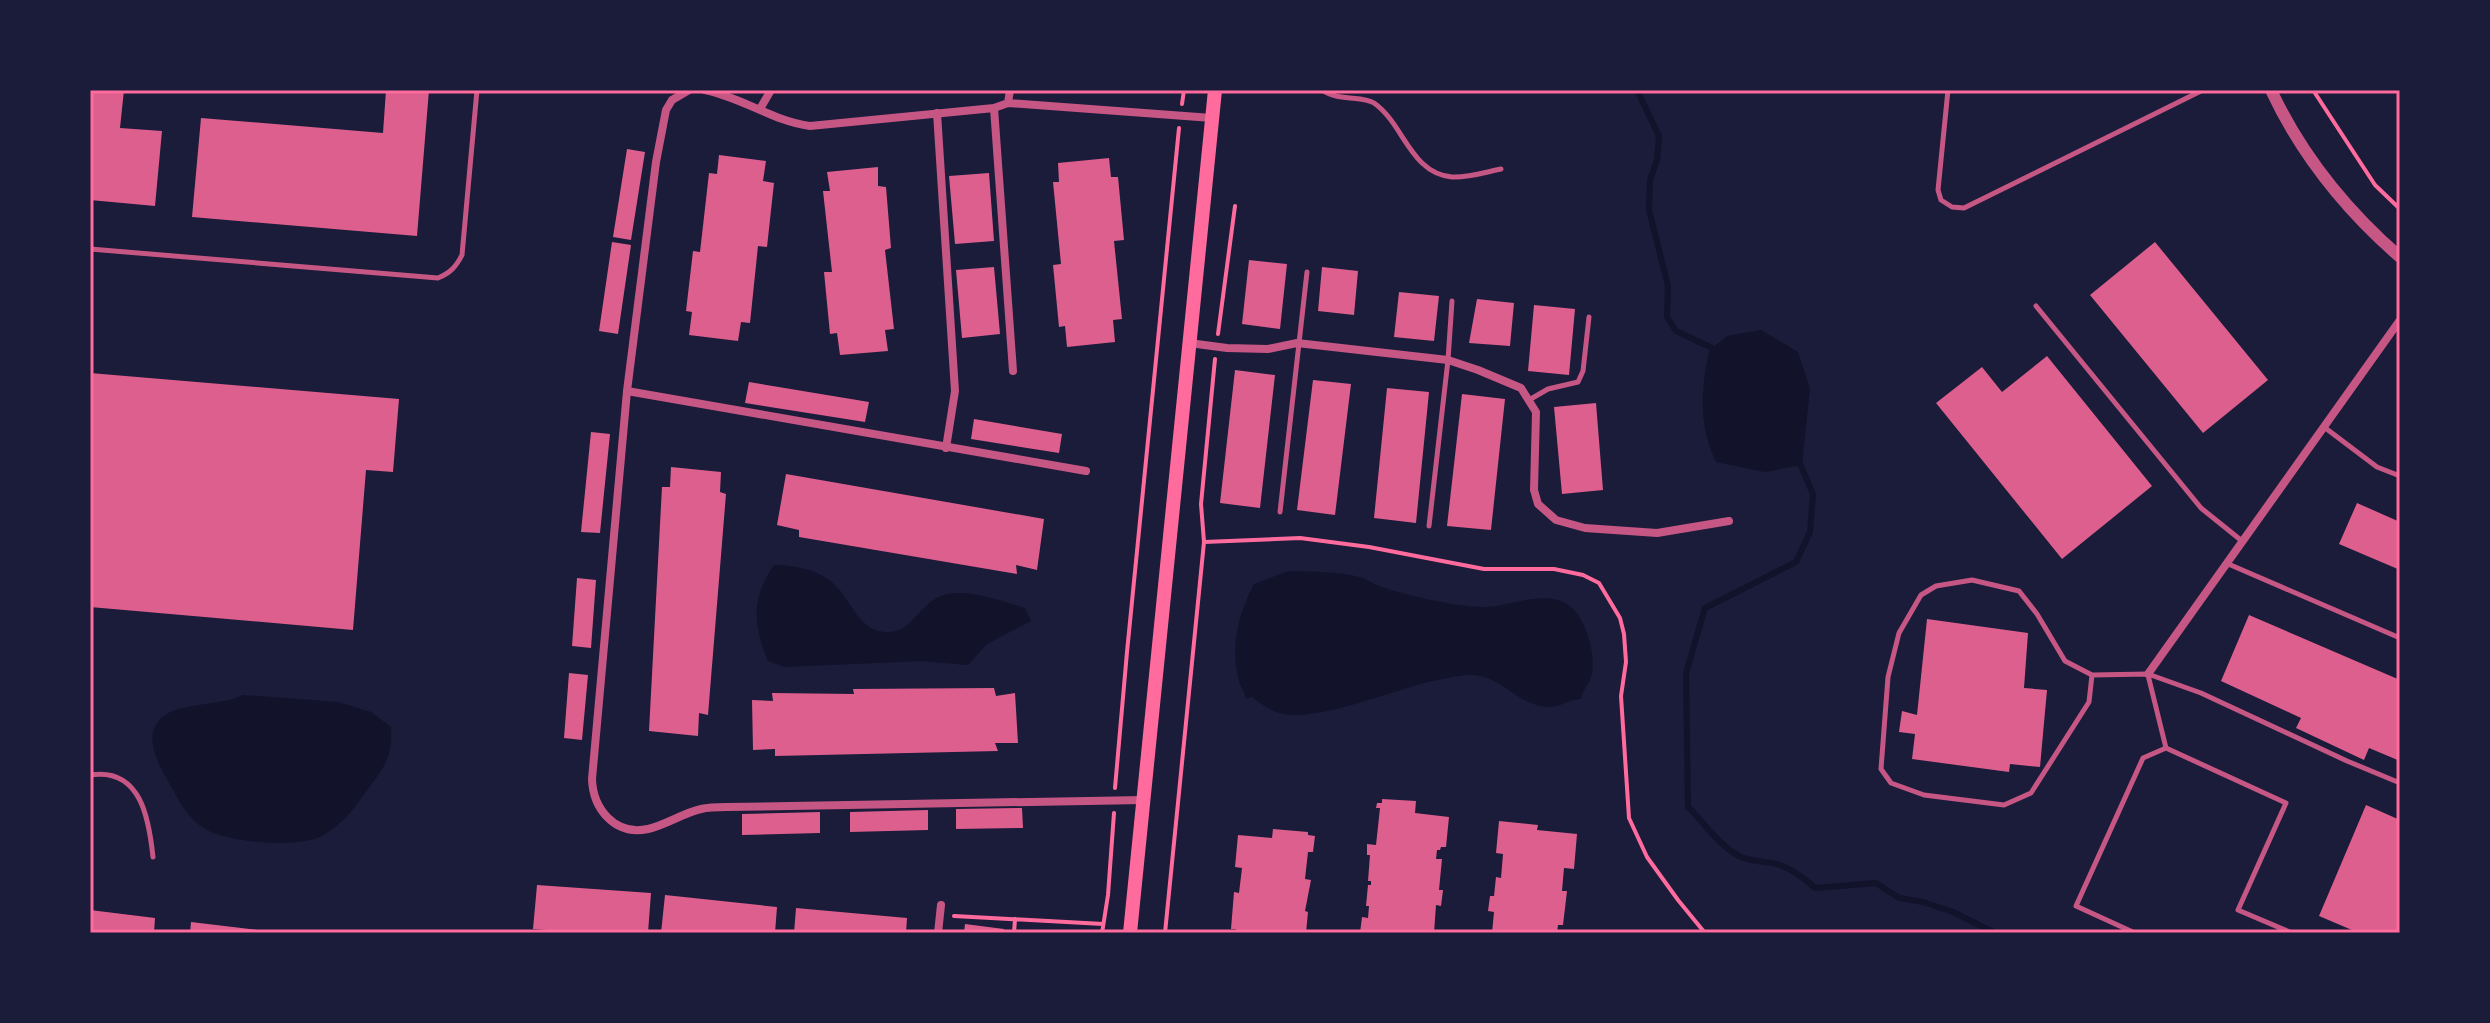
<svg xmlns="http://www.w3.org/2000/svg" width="2490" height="1023" viewBox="0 0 2490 1023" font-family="'Alegreya Sans',sans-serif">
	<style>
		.water { fill: #12122b }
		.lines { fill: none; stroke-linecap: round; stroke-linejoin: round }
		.stream { stroke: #12122b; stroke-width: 6 }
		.building { fill: #dd5f8e }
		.path { stroke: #ff6b9d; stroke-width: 4 }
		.service { stroke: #c65784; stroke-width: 5 }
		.minor { stroke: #c65784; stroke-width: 8 }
		.tertiary { stroke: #c65784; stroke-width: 12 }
		.secondary { stroke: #ff6b9d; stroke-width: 14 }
		.neatline { fill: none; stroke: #ff6b9d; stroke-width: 3 }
	</style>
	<rect width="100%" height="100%" fill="#1b1b3a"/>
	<path class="water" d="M1761,330L1798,352L1810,388L1802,465L1765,472L1716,462C1698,423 1701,392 1709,351L1727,336Z
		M774,565C795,565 822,570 837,587C852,603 860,631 885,632C909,634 917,610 935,599C958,584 1001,601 1025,608L1031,621L987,644L968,665L921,661L785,667L768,661C753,625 751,598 774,565Z
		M1289,571C1314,572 1339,571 1363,578C1368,580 1374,584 1379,586C1407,596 1453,606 1482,607C1510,608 1548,586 1572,608C1587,622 1597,658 1591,677C1588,686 1582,690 1581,699C1567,699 1559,710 1541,706C1514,701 1499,674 1469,675C1424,678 1373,702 1327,711C1316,713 1302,716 1290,715C1275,714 1264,706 1252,697L1246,699C1245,692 1241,688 1239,681C1230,647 1238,615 1254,584Z
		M243,695L338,702L371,712L391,727C393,758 383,769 365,793C353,810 342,825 322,836C298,848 234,843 209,831C186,820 176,794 164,774C156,759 146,738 158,722C172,701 221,707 243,695Z"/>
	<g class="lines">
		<path class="stream" d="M1637,90L1659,136L1657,160L1650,180L1649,210L1668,286L1667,317L1676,331L1712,348L1716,352
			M1798,459L1813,494L1810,532L1796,562L1705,608L1686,673L1688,807C1705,823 1717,844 1739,856C1750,862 1765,861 1777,864C1791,868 1804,878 1815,888L1876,883L1899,898L1923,902L1953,912L1995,933"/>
	</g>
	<path class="building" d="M90,90H124L120,128L162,131L155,206L90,200Z
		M386,90H429L417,236L192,217L201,118L383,133Z
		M627,149L645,152L631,240L613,237Z
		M719,155L766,161L763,181L774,183L767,247L758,246L750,323L741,322L738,341L689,335L692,312L686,311L693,251L700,252L709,173L717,174Z
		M1109,158L1111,177H1118L1124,240L1114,241L1122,319L1113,320L1115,342L1067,347L1065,326L1059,327L1053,265L1061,264L1053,182H1059L1058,163Z
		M878,167V186L886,187L891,248L885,250L894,329L885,330L888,351L840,355L837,333L830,334L824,272H832L823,191H830L827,172Z
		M989,173L994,241L955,244L949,176Z
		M612,242L631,245L618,334L599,331Z
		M2155,242L2268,380L2203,433L2090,295Z
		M1249,260L1287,264L1280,329L1242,324Z
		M994,267L1000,334L962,338L956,270Z
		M1322,267L1358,271L1354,315L1318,311Z
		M1399,292L1439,296L1434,341L1394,337Z
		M1477,299L1514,303L1510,346L1469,343Z
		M1534,305L1575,309L1569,375L1528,371Z
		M2047,356L2152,486L2062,559L1936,403L1982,367L2002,392Z
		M1235,370L1275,375L1260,508L1220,503Z
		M90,373L399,399L393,472L366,470L353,630L90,607Z
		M1313,380L1351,384L1335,515L1297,510Z
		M749,382L869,402L865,422L745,403Z
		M1387,388L1429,392L1416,523L1374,518Z
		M1462,394L1505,399L1491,530L1447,526Z
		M1596,403L1603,490L1562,494L1554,407Z
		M974,419L1062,434L1059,453L971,439Z
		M591,432L610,434L600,533L581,532Z
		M671,467L721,472L720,492L726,494L708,715L699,713L698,736L649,731L662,487H670Z
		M786,474L1044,519L1037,570L1016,565L1017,574L799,537V530L777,525Z
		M2357,503L2400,522V570L2339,544Z
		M577,578L596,580L591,648L572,646Z
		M2249,615L2400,680V761L2369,748L2364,760L2296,728L2301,718L2221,681Z
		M1927,619L2028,633L2024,688L2047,690L2040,767L2010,764L2009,772L1912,759L1915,734L1899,732L1902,711L1917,715Z
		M569,673L588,675L582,740L564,738Z
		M994,688L996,696L1015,693L1018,743H995L998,751L775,756V749L753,750L752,700L773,701L772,693L854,694L853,689Z
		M1382,799L1416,801L1415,813L1449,817L1446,847H1441L1440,850H1437L1436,859H1442L1439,890H1443L1441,906L1436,905L1434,933H1360L1362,917L1368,918L1369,906H1366L1368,885H1371V881H1368L1370,855H1367V844L1376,845L1380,808H1376L1377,803H1382Z
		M2366,805L2400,820V933H2359L2319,916Z
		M1022,808L1023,828L956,829V809Z
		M928,810V830L850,832V812Z
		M820,812V833L742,835V814Z
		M1499,821L1538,825L1537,830L1577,834L1574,869L1564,868L1562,891H1567L1563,925H1558L1557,933H1492L1494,912L1488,911L1490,896H1494L1496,877L1501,878L1503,854L1496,853Z
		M1273,829L1308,832V835L1315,836L1313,852H1308L1305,879L1311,880L1305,911L1308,912L1306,933H1236V929H1231L1234,892L1239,893L1242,868L1235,867L1238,835L1272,838Z
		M537,885L651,893L648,933H589L533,929Z
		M665,895L777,907L775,933H661Z
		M796,908L907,918L906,933H794Z
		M90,910L155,918L154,933H90Z
		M191,922L266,931V933H190Z
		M965,924L1004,929V933H964Z"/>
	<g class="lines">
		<path class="path" d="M2313,90L2375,185L2400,209
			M1182,104L1184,90
			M1218,334L1235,206
			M1204,542L1300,538L1369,547L1484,569H1554L1583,575L1599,583L1620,618L1624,634L1626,662L1621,696L1629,818L1647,857L1678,900L1705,933
			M1115,788L1127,652L1179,128
			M954,916L1103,924
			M1014,933L1015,919
			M1102,933L1108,895L1114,813
			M1165,933L1204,542L1201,504L1215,359"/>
		<path class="service" d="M1322,90C1339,102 1362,95 1374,103C1404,124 1410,173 1452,177C1467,178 1486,172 1501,169
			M1948,90L1938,190L1941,200L1952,207L1964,208L2203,90
			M90,249L438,278C450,273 456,267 462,255L477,90
			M2036,306L2201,508L2242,541
			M1529,400L1548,389L1578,382L1583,371L1589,317
			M2324,427L2377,467L2400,476
			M1280,512L1307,272
			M1429,526L1448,360L1452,301
			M2226,563L2400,638
			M2092,675L2089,702L2031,793L2004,805L1924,795L1891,783L1881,769L1888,677L1899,633L1921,595L1936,586L1972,580L2019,591L2037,614L2065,661L2092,675L2148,674L2201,693L2347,761L2400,783
			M2148,675L2166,748
			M90,775C141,767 149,819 153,857
			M2135,933L2076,906L2143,758L2166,748L2286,803L2238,910L2292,933"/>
		<path class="minor" d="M689,90L672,100L666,110L656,162L627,391L592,779C593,809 615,836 648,829C666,825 683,813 701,809C709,807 718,807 727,807L1144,800
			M705,90C741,97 773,121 810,126L994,108L1008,103L1212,118
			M1008,103L1010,90
			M994,108L1013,371
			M760,109L771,90
			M937,113L955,391L946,448
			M1189,343L1227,348L1268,349L1297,343L1448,360L1478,370L1521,388L1536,412L1534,490L1538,504L1556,520L1585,528L1657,533L1729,521
			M627,391L1086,471
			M2148,674L2400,320
			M938,933L941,905"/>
		<path class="tertiary" d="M2271,90C2301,154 2347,211 2400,257"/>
		<path class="secondary" d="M1130,933L1215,90"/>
	</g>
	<rect width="2490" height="1023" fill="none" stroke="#1b1b3a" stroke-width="184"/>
	<rect x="92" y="92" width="2306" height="839" class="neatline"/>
</svg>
